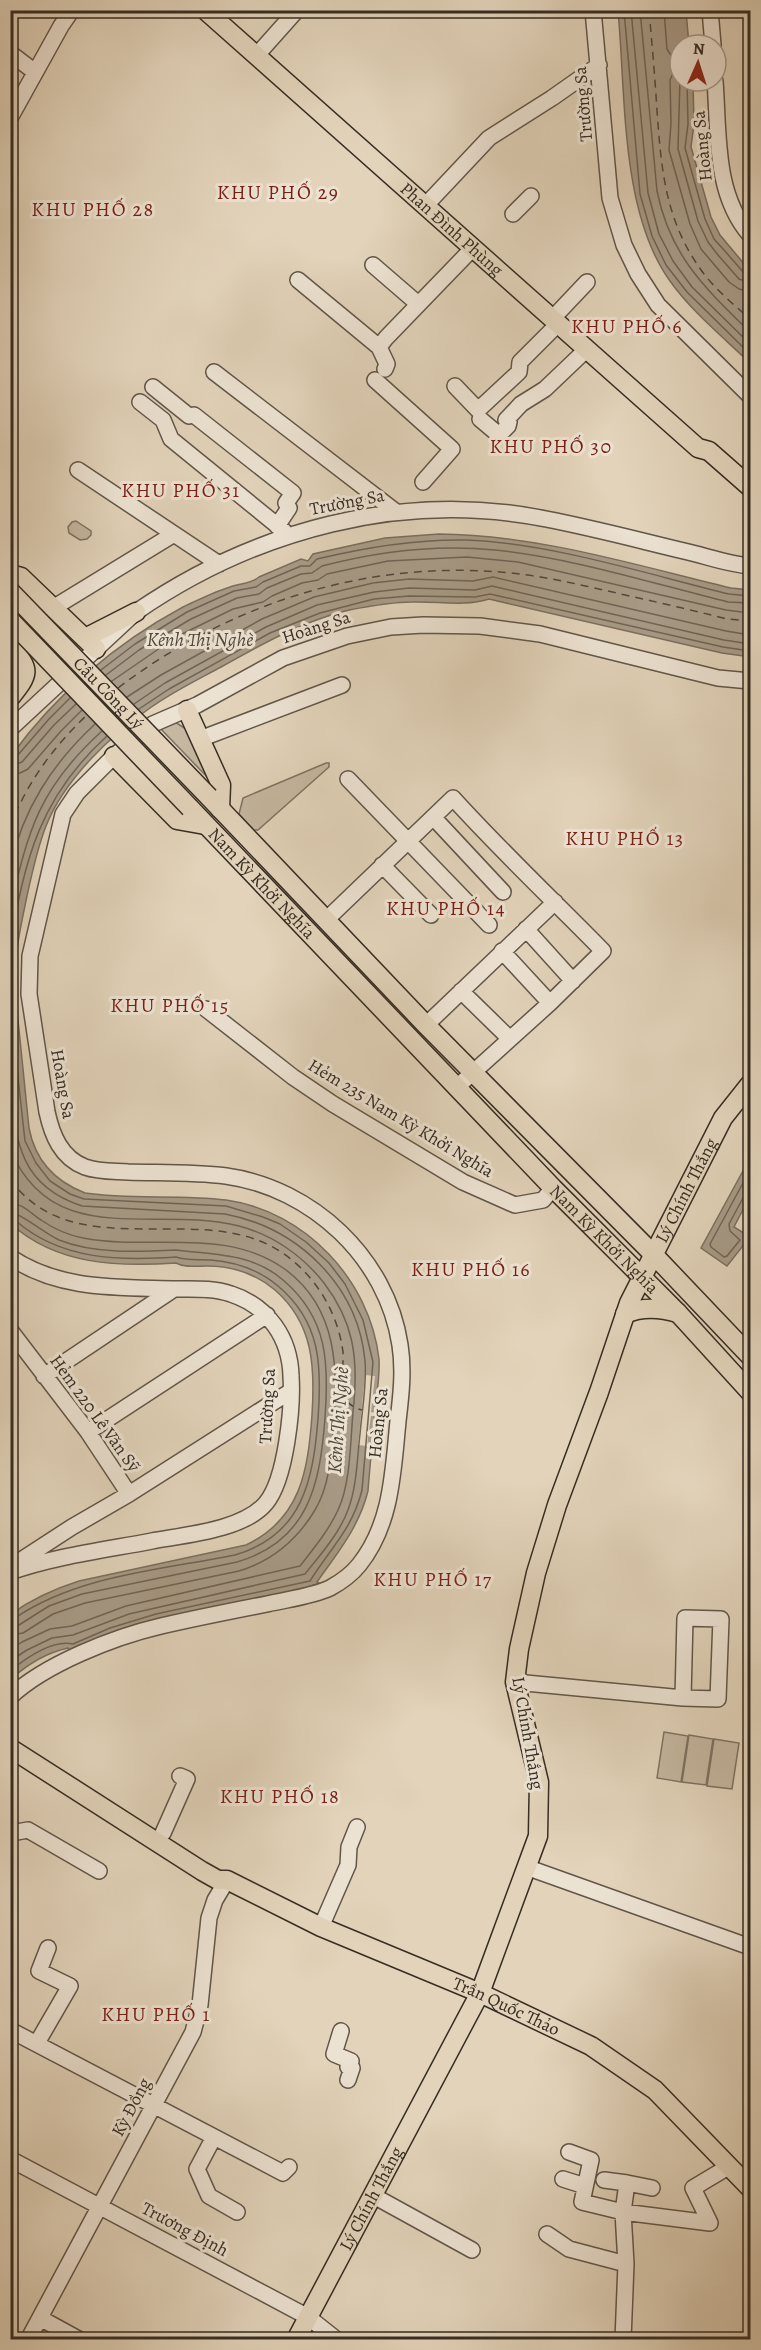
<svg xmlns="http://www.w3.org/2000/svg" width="761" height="2350" viewBox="0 0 761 2350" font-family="Alegreya,serif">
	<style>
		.green { fill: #c5b7a0; stroke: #7e7262; stroke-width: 1.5 }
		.water { fill: #a89b87; stroke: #7a6f5f; stroke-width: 1.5 }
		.pier { fill: #e2d3ba }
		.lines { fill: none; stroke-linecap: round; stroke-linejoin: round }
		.shore { stroke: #6f6455; stroke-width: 1.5 }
		.ferry { stroke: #52483c; stroke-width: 1.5; stroke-dasharray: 8 6; stroke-linecap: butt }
		.minor-casing { stroke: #615649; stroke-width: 18 }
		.major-casing { stroke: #362d23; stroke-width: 21 }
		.minor { stroke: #ece2d2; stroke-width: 15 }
		.major { stroke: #e2d3ba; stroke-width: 18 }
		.major-bridge-casing { stroke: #362d23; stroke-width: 21; stroke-linecap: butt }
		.major-bridge { stroke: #e2d3ba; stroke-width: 18 }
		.labels { text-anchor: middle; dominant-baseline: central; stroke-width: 6; stroke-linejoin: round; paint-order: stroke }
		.street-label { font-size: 18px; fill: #362d23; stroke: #ece2d2 }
		.neighbourhood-label { font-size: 20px; letter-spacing: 1.5px; fill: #7a1f14; stroke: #ece2d2 }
		.water-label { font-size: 20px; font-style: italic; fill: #52483c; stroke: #ece2d2 }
	</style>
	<rect width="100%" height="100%" fill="#e2d3ba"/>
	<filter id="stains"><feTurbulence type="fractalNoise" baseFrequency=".00333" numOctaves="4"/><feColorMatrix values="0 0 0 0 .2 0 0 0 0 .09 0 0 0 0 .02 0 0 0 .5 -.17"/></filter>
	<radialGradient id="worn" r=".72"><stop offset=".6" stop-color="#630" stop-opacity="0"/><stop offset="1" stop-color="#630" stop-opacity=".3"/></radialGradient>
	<path class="green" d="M76,521L91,531V535L87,539L80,540L69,533L68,527L72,522Z
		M175,722L186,729L211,781L159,727Z
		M326,763H329V767L258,830H254L239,814L243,798Z
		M664,1732L688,1736L681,1782L657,1778Z
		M689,1735L713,1739L706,1785L682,1782Z
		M714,1739L739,1743L732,1789L707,1786Z"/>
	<path class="water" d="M618,11H686L689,45H680V81H693L694,124L691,147L711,217L720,235L750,271V363C723,337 692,312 670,281C620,212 626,94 618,11Z
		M439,534C539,535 635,565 731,588L750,590V657L722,653L489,599C465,607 437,601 412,602C391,602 370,606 349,610C303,621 262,644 221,667C197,680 172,692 150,708C110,736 64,780 46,826C37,849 32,873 27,896C21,925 15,952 14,981L29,1128C35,1160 54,1181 85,1193C131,1200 179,1194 226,1200C305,1211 370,1280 379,1359C380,1376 377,1393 375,1409C373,1436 370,1464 368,1491C359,1527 338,1552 317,1582L322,1585L197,1611L70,1652L68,1648C45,1653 28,1664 11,1679V1614C32,1599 54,1589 79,1581L246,1545C301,1519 308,1470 312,1415C315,1368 314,1324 275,1290C256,1274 232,1266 207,1266C197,1266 185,1268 176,1263C117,1267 57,1265 11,1224V756C55,695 116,643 183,607C198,600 214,592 230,587C240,583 251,584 259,577L301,559L308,561L313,554L385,538Z
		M750,1158V1196L734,1227L750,1237L727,1266L701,1248Z"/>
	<path class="pier" d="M365,1375L375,1376L371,1412L375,1413V1416H371L367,1446L358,1445Z"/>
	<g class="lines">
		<path class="shore" d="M624,10L640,194L652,236L666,265L687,292L750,354
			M631,10L648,193L659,234L673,261L692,287L750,344
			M640,10L657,191C670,256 705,288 750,332
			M664,10L667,49L677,65L670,80L671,123L669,150L690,224L701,249L729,282L739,289L750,292
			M680,78L678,149L698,221L708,242L718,255L739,279L750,283
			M687,81L688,124L685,148L705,219L714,239L724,250L744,273L750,275
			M101,670L135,644L187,612L234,591L256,587L263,582L301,566H310L317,559C367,547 415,539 466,540C550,543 647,574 729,594L750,596
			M106,675L139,650L191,619L237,598L259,594L267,588L301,574L312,573L322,566C379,551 436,544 495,550C573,558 651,583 728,602L750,603
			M112,681L176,637L233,609L263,602L272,596L302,583L318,580L327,574L388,561L467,557L518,562L726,610L750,613
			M127,697L161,675L262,619L314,597L373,583L409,579L473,581L493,577L726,631L750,635
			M134,704L165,683L266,627L317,605L374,592L409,588L475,590L492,586L724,640L750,644
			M139,709L169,689L270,633L320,613L374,599L409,596L475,597L490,594L723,647L750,651
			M10,758L17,756L49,719L70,698
			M10,766L22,762L54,725L76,704
			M10,775L20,773L28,769L61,731L82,710
			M10,867C23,809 52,764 95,724
			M10,910C28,830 39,788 102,731
			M10,946C25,859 39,798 107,736
			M10,1005L25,1141L36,1163L50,1181L70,1194L84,1199L226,1206L263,1217L280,1224L306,1242L329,1263L345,1284L363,1320L373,1362L362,1490C352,1530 331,1547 310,1581L156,1614L110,1628L73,1644C52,1639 26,1658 10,1671
			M10,1082C16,1140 18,1185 82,1206L225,1214C298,1228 358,1285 365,1361C367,1385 362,1410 360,1434C357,1459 357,1486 348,1510C339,1534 321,1554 305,1574L129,1614L73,1635L52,1638L27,1650L10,1661
			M10,1149C53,1252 156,1204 239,1226C273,1235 303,1256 324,1283C353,1321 358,1356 354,1402C350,1435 352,1480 338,1510C329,1530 314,1548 300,1566L126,1606L72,1626L50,1629L22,1642L10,1650
			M750,1170L710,1244L711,1247L724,1257L727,1256L740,1240L730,1231L729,1224L743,1198L750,1195
			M10,1203C24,1204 30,1213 41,1220C54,1229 68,1235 83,1238C151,1251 226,1226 286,1270C339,1310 338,1371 333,1431C331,1458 329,1487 315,1510C297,1540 272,1561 239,1571L85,1603L53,1614L23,1633L10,1635
			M10,1212C21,1213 45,1234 59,1240C94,1254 138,1252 176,1250C214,1255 252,1253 283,1280C328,1318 329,1363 325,1418C320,1484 309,1541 237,1562L82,1594L49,1606L19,1625L10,1626
			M10,1220L16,1221C61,1260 119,1261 176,1257C188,1261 199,1259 211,1260C236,1262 259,1270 278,1286C321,1322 322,1366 318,1419C313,1480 303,1535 235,1555C161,1570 79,1575 15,1618L10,1619"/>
		<path class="ferry" d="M649,10C652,44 655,77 657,111C661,166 665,217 697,264C711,286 731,302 750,319
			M118,688C227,605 362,561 500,572C541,575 581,585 621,594C656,602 692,610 727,619L750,621
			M10,827C27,782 54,746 89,713
			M10,1179C70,1263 186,1206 267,1244C308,1264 337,1306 343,1352C344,1365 340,1380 343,1393C345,1402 353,1408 362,1410"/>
		<defs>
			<path id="minor" d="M593,10L610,198L624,245L638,274L658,305L750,396
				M710,10L713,45
				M10,53L35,72
				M256,56L297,10
				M715,81C719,133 714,194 750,235
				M10,118L61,26L72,10
				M425,206L489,138L552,98L599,65
				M513,214L531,196
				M373,265L417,303
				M298,280L379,347
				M552,319L587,282
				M385,369L387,364L379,347L386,338L473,248
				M214,372L396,512
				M375,380L452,449L423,482
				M455,386L478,410L519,372L520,362L558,324
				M153,387L189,416L194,415L293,493L286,503L289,508L277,526
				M140,402L163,420L171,439L284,531
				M480,419L499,435L508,426L509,422L506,420L521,404L545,389L587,349
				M78,470L219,564
				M53,608L174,534
				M10,729L136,612C255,530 402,490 546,519C593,528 638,540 684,551C706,556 728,564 750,566
				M200,739L342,685
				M348,779L489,925
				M433,817L503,892
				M382,865L431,915
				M327,919L453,798C501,851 553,900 603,951L550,1003L502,951
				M526,929L573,981
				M461,991L509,1038
				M206,1009L293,1077L333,1104L463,1182L515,1205L543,1200L553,1188
				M426,1025L555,902
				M458,1086L550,1003
				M10,1257C60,1291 120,1287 177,1289C195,1289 214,1288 231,1294C268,1306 290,1338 291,1376C293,1407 286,1479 266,1503C244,1530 185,1535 152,1541C105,1550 56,1556 10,1572
				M10,1330L88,1432L129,1494L72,1527L12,1566
				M44,1376L174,1289
				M88,1432L267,1315
				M129,1494L291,1391
				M515,1682L683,1698L718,1699L721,1619L685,1618L683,1698
				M10,1697C45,1664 114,1637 161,1626C196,1618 231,1611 267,1604C288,1599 310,1597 330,1588C341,1582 351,1575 359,1565C392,1524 393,1471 398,1421C401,1396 404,1370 400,1345C387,1258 312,1188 226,1176C194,1172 160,1173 128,1172C114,1171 99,1172 85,1167C61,1158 52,1135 47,1112L29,994L30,956L63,814L77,793L114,756L153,724L197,705L283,658L347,636L391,627L423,625L480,626L540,634L718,678L750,681
				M10,1828L17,1832L28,1830L99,1871
				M163,1833L187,1779L180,1776
				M526,1867L750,1947
				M321,1927L348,1865L349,1847L357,1827
				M10,2030L283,2173L289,2167
				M341,2031L334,2054L351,2061L348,2067L352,2068L348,2080
				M37,2043L70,1986L39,1971L48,1948
				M214,2137L197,2169L209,2196L237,2212
				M569,2152L591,2160L582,2202L623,2212L710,2223L693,2188L728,2167
				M10,2159L308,2317L337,2340
				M563,2179L585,2186
				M604,2180L627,2183L623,2212L626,2264L623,2340
				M627,2183L652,2188
				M372,2195L472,2250
				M547,2234L569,2249L626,2264
				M40,2318L80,2340
				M28,2340L193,2032L200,2005L209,1918L215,1900L227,1880"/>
			<g id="major">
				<path id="s1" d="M205,10L698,448L709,451L750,487"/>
				<path d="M10,574L21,577L96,649"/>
				<path d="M85,638L136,612"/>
				<path d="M10,647C32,670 29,674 10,698"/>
				<path d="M187,710L221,785L220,809"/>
				<path d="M114,756L177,820L205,825"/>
				<path d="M209,797L426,1025L653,1254L750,1356"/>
				<path id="s2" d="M190,808L553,1188L678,1313L750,1392"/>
				<path d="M625,1314C641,1307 661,1308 678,1313"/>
				<path id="s3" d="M10,1748L202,1871L218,1880H227L321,1927L480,1993L591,2046L655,2090L750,2188"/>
				<path id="s4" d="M296,2340L480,1993L538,1836L539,1782L515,1682L519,1649L536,1573L557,1505L599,1392L629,1303L723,1118L750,1084"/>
			</g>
		</defs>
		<use href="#minor" class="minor-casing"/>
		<use href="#major" class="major-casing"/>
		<use href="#minor" class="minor"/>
		<use href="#major" class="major"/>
		<defs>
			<g id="major-bridge">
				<path id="s5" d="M10,591L209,797"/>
				<path d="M10,620L190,808"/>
			</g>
		</defs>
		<use href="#major-bridge" class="major-bridge-casing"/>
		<use href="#major-bridge" class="major-bridge"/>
	</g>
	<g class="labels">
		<g class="street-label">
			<text transform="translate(583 104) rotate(-95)">Trường Sa</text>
			<text transform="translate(702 146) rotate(-96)">Hoàng Sa</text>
			<text stroke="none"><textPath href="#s1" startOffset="330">Phan Đình Phùng</textPath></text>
			<text transform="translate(347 502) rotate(-11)">Trường Sa</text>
			<text transform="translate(316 627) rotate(-18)">Hoàng Sa</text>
			<text stroke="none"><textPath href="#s5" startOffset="142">Cầu Công Lý</textPath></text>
			<text stroke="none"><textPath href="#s2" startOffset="104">Nam Kỳ Khởi Nghĩa</textPath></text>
			<text transform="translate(63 1084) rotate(80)">Hoàng Sa</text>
			<text transform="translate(401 1118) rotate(31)">Hẻm 235 Nam Kỳ Khởi Nghĩa</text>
			<text stroke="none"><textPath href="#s4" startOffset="1240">Lý Chính Thắng</textPath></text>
			<text stroke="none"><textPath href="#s2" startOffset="598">Nam Kỳ Khởi Nghĩa</textPath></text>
			<text transform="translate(267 1406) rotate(-87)">Trường Sa</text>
			<text transform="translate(95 1413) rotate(54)">Hẻm 220 Lê Văn Sỹ</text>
			<text transform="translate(378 1423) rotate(-84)">Hoàng Sa</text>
			<text transform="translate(528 1733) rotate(80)">Lý Chính Thắng</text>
			<text stroke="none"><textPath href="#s3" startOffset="562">Trần Quốc Thảo</textPath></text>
			<text transform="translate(131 2107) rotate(-62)">Kỳ Ðồng</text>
			<text stroke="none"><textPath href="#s4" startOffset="160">Lý Chính Thắng</textPath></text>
			<text transform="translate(185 2229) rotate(28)">Trương Định</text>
		</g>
		<g class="neighbourhood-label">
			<text x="278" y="192">KHU PHỐ 29</text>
			<text x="93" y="209">KHU PHỐ 28</text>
			<text x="627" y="326">KHU PHỐ 6</text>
			<text x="551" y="446">KHU PHỐ 30</text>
			<text x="181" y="490">KHU PHỐ 31</text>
			<text x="625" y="838">KHU PHỐ 13</text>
			<text x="446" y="908">KHU PHỐ 14</text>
			<text x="170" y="1005">KHU PHỐ 15</text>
			<text x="471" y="1269">KHU PHỐ 16</text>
			<text x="433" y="1579">KHU PHỐ 17</text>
			<text x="280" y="1796">KHU PHỐ 18</text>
			<text x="156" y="2014">KHU PHỐ 1</text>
		</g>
		<g class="water-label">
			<text x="200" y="639">Kênh Thị Nghè</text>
			<text transform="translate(338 1420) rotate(-86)">Kênh Thị Nghè</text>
		</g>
	</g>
	<rect width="761" height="2350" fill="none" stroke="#e2d3ba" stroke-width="36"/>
	<rect x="12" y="12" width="737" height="2326" fill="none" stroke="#362d23" stroke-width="3"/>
	<rect x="18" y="18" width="725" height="2314" fill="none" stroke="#362d23" stroke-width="1.5"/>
	<g transform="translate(698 63) rotate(3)"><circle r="28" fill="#ece2d2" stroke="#a39a8c" stroke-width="1.5"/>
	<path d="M0-4.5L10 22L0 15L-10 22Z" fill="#8f2418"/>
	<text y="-9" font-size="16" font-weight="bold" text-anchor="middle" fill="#362d23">N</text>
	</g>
	<rect width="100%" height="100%" filter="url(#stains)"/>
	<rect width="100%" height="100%" fill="url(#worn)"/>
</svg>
